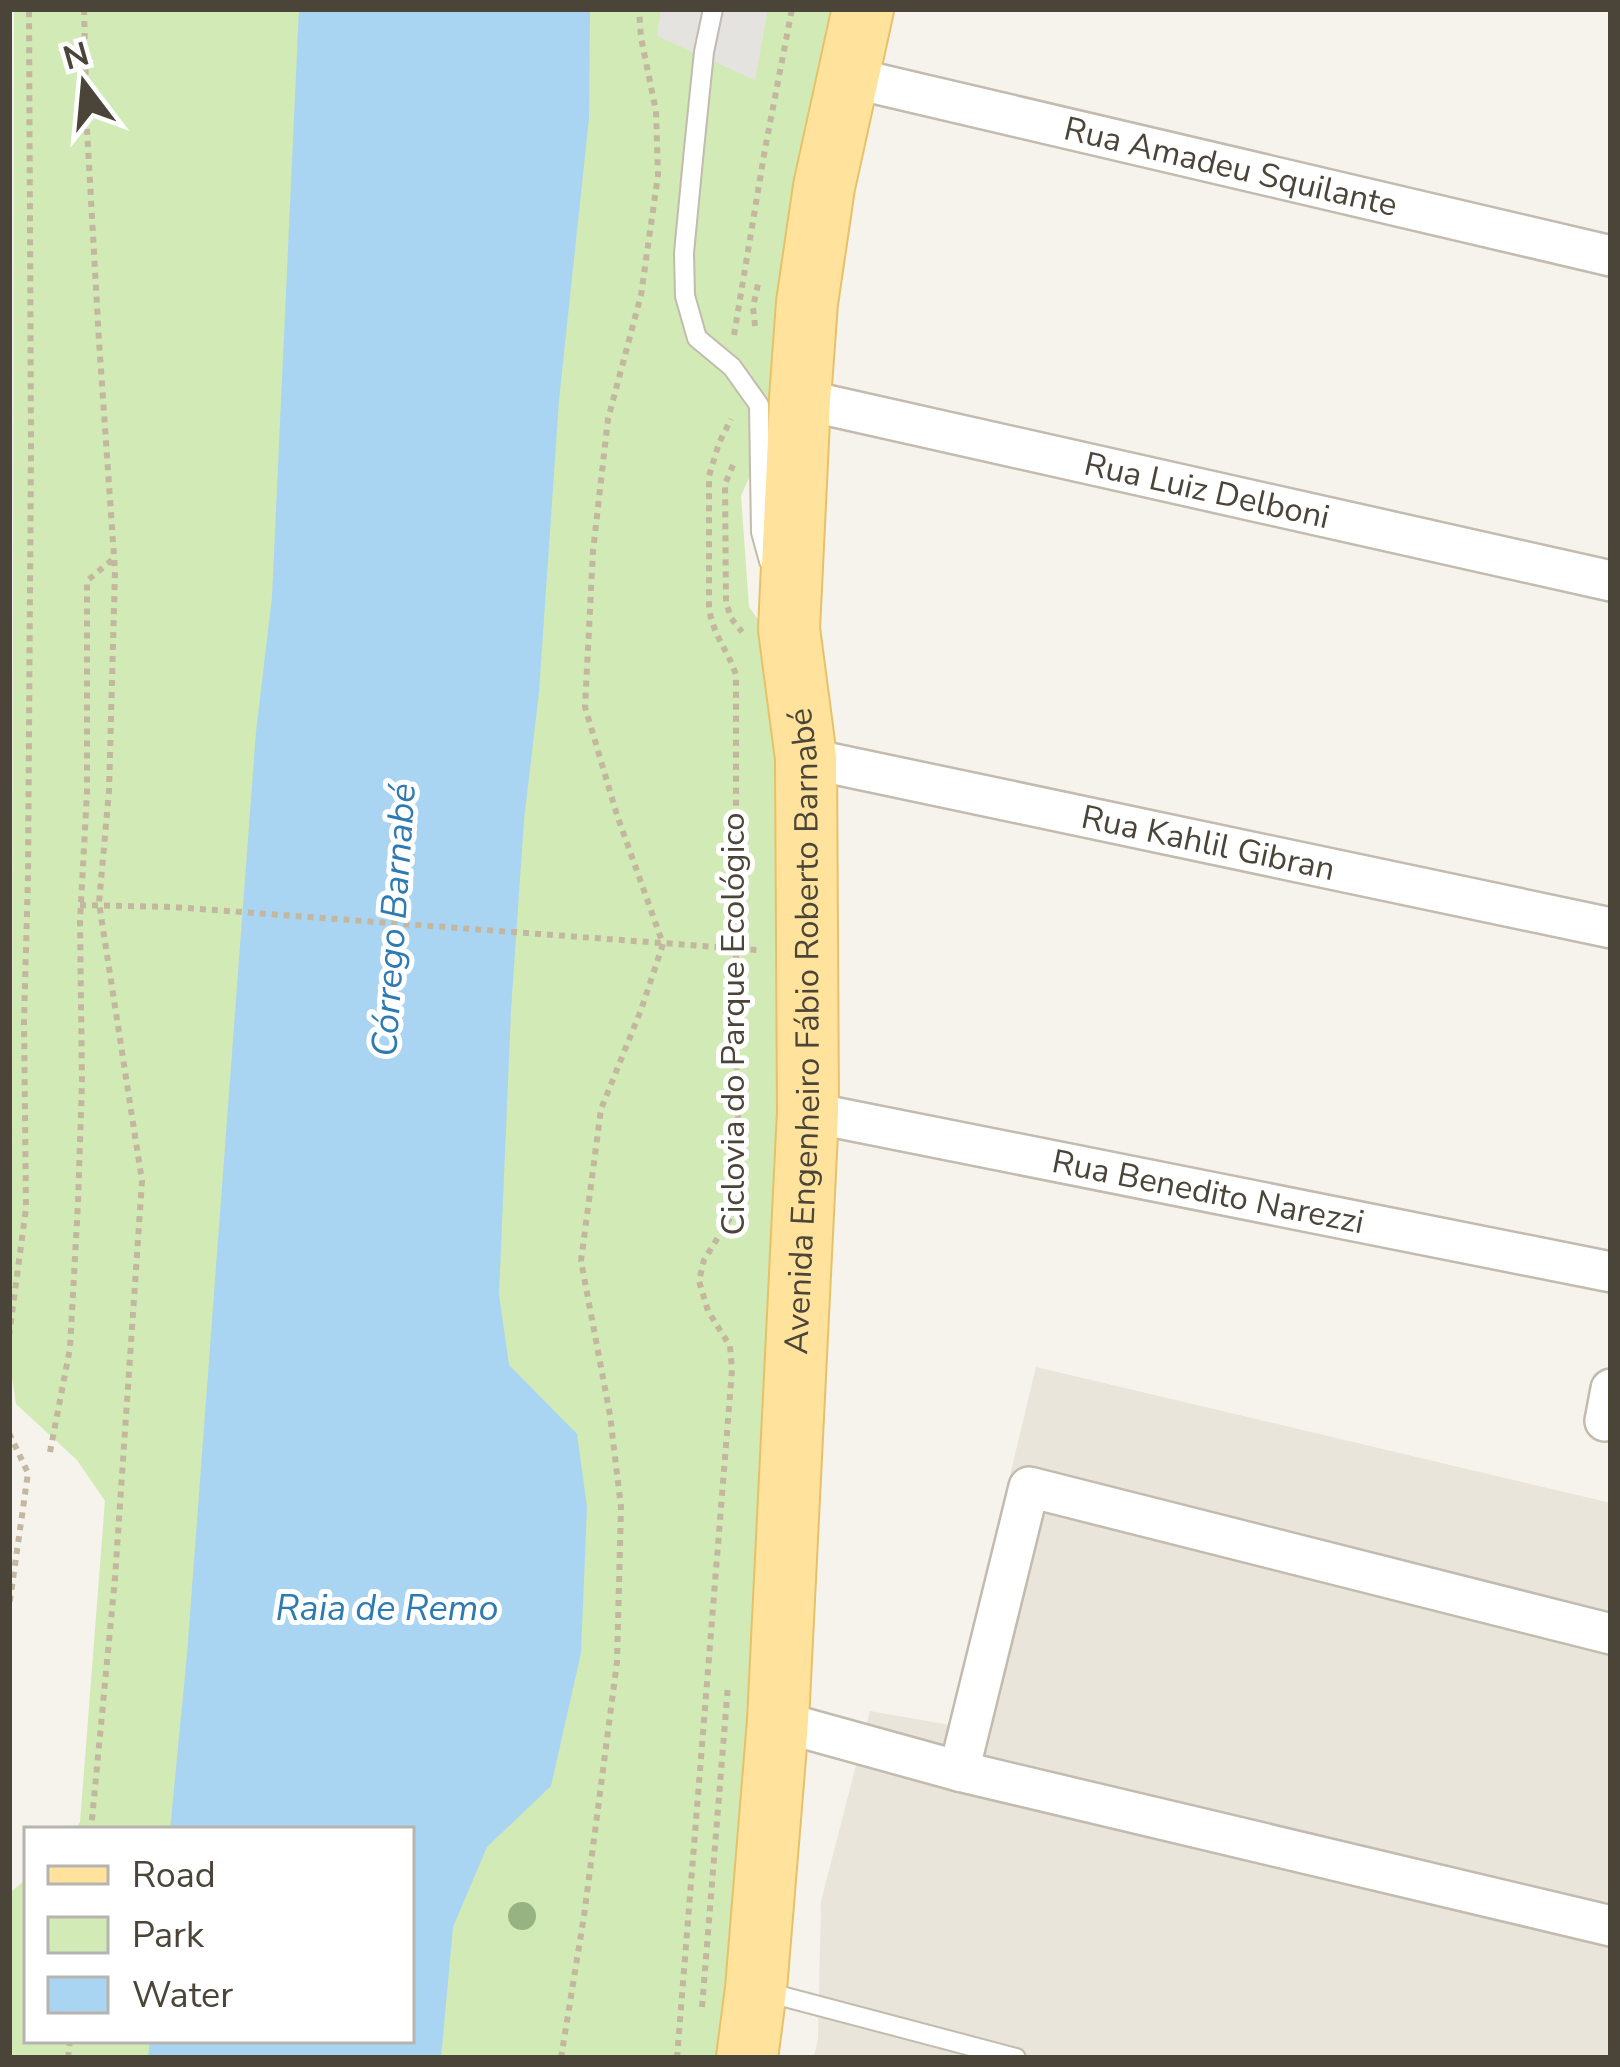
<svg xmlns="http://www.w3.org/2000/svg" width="1620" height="2067" viewBox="0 0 1620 2067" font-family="'Nunito Sans',sans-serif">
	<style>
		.residential { fill: #eae5da }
		.green { fill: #d2eab5 }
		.parking { fill: #e5e3e0 }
		.water { fill: #a9d4f2 }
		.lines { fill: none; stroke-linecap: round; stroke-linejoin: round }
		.service-casing { stroke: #c2bbae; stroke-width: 22 }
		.minor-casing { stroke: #c2bbae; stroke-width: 44 }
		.primary-casing { stroke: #e6c16a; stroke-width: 64 }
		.path { stroke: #c4b79f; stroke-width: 6; stroke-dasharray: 6 6; stroke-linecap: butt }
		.service { stroke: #fff; stroke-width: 18 }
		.minor { stroke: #fff; stroke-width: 39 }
		.primary { stroke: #ffe39c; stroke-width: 60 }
		.tree { fill: #97b381 }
		.labels { text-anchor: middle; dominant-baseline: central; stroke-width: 10; stroke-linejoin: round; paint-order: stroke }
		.street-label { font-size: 33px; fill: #4b4439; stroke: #fff }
		.water-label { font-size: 36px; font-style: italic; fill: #2e7ab2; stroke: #fff }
	</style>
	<rect width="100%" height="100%" fill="#f6f3ec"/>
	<path class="residential" d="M1036,1367L1611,1503V2058H814L818,2038L821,1901L870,1711L950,1725Z"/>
	<path class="green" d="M14,9H836L778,413L741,496L749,607L769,635L776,665L783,1190L768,1489L721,2058H9V1894L27,1878V2040H411V1830H75L80,1822L105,1501L77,1460L16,1404L9,1357V1234L12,1181Z"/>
	<path class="parking" d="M661,9H768L755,80L657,36Z"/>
	<path class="water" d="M299,9H590L589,118L559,400L539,692L524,820L511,1010L499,1295L509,1365L577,1434L587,1507L581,1653L551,1786L487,1847L453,1927L441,2058H148L150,2040H411V1830H170L187,1655L256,732L272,597Z"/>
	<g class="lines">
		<defs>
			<path id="service" d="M713,9L704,52L694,149L684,253L685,296L697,338L732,367L759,405L761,532L769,561
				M766,1992L1016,2058"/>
			<g id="minor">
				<path id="s1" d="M848,77L1611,256"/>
				<path id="s2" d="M800,399L1611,581"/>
				<path id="s3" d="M806,758L1611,928"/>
				<path id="s4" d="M808,1112L1611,1272"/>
				<path d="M1605,1421L1611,1389"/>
				<path d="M778,1721L959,1771L1611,1926"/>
				<path d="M959,1771L1029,1487L1611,1634"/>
			</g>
			<g id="primary">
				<path id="s5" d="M747,2058L756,1989L778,1721L808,1112L806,758L789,629L800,399L807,303L824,187L863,9"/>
			</g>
		</defs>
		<use href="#service" class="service-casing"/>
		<use href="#minor" class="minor-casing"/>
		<use href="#primary" class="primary-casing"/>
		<path class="path" d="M84,9L87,129L99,341L115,571L109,791L99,903L142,1181L115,1578L91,1830
			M755,326L753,307L759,280
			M734,335L765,149L792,9
			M733,465L725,484L726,602L731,618L742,632
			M80,905L173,907L757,950
			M9,1336L26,1208L24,1021L28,877L31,445L29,9
			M9,1433L28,1473L9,1607
			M50,1452L70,1348L78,1203L82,1081L80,921L87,792V581L113,559
			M702,2007L728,1685
			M68,2058L70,2040
			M561,2058L584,1916L617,1662L621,1507L610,1415L581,1261L601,1109L641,1010L663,944L617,815L585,707L593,551L608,419L641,295L658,175L656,111L641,38L639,9
			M677,2058L732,1370L730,1346L708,1311L699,1281L704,1260L735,1210L740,1179L736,1048V675C728,650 712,634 709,607V476L719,443L731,419"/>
		<use href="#service" class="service"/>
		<use href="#minor" class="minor"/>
		<use href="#primary" class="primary"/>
	</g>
	<circle class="tree" cx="522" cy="1916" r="14"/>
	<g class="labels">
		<g class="street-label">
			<text stroke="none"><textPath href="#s1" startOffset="393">Rua Amadeu Squilante</textPath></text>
			<text stroke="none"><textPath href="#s2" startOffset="417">Rua Luiz Delboni</textPath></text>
			<text stroke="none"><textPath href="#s3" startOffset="411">Rua Kahlil Gibran</textPath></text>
			<text transform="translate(733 1024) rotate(-90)">Ciclovia do Parque Ecológico</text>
			<text stroke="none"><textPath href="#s5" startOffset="1029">Avenida Engenheiro Fábio Roberto Barnabé</textPath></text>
			<text stroke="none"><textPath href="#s4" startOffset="408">Rua Benedito Narezzi</textPath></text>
		</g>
		<g class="water-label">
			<text transform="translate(394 920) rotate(-86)">Córrego Barnabé</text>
			<text x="387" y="1608">Raia de Remo</text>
		</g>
	</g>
	<rect width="1620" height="2067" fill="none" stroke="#4b4439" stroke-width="24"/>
	<rect x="24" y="1827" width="390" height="216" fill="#ffffff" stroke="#b7b4b0" stroke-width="3"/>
	<rect x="48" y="1866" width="60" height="18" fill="#ffe39c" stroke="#b7b4b0" stroke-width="3"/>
	<text x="132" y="1887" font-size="36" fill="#4b4439">Road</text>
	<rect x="48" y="1917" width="60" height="36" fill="#d2eab5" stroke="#b7b4b0" stroke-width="3"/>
	<text x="132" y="1947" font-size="36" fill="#4b4439">Park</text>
	<rect x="48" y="1977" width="60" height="36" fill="#a9d4f2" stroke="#b7b4b0" stroke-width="3"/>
	<text x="132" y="2007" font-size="36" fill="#4b4439">Water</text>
	<g transform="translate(84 84) rotate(344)" stroke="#ffffff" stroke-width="9" paint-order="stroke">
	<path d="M0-9L21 45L0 30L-21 45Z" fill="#4b4439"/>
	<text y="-18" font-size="33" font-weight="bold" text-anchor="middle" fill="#4b4439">N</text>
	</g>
</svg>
